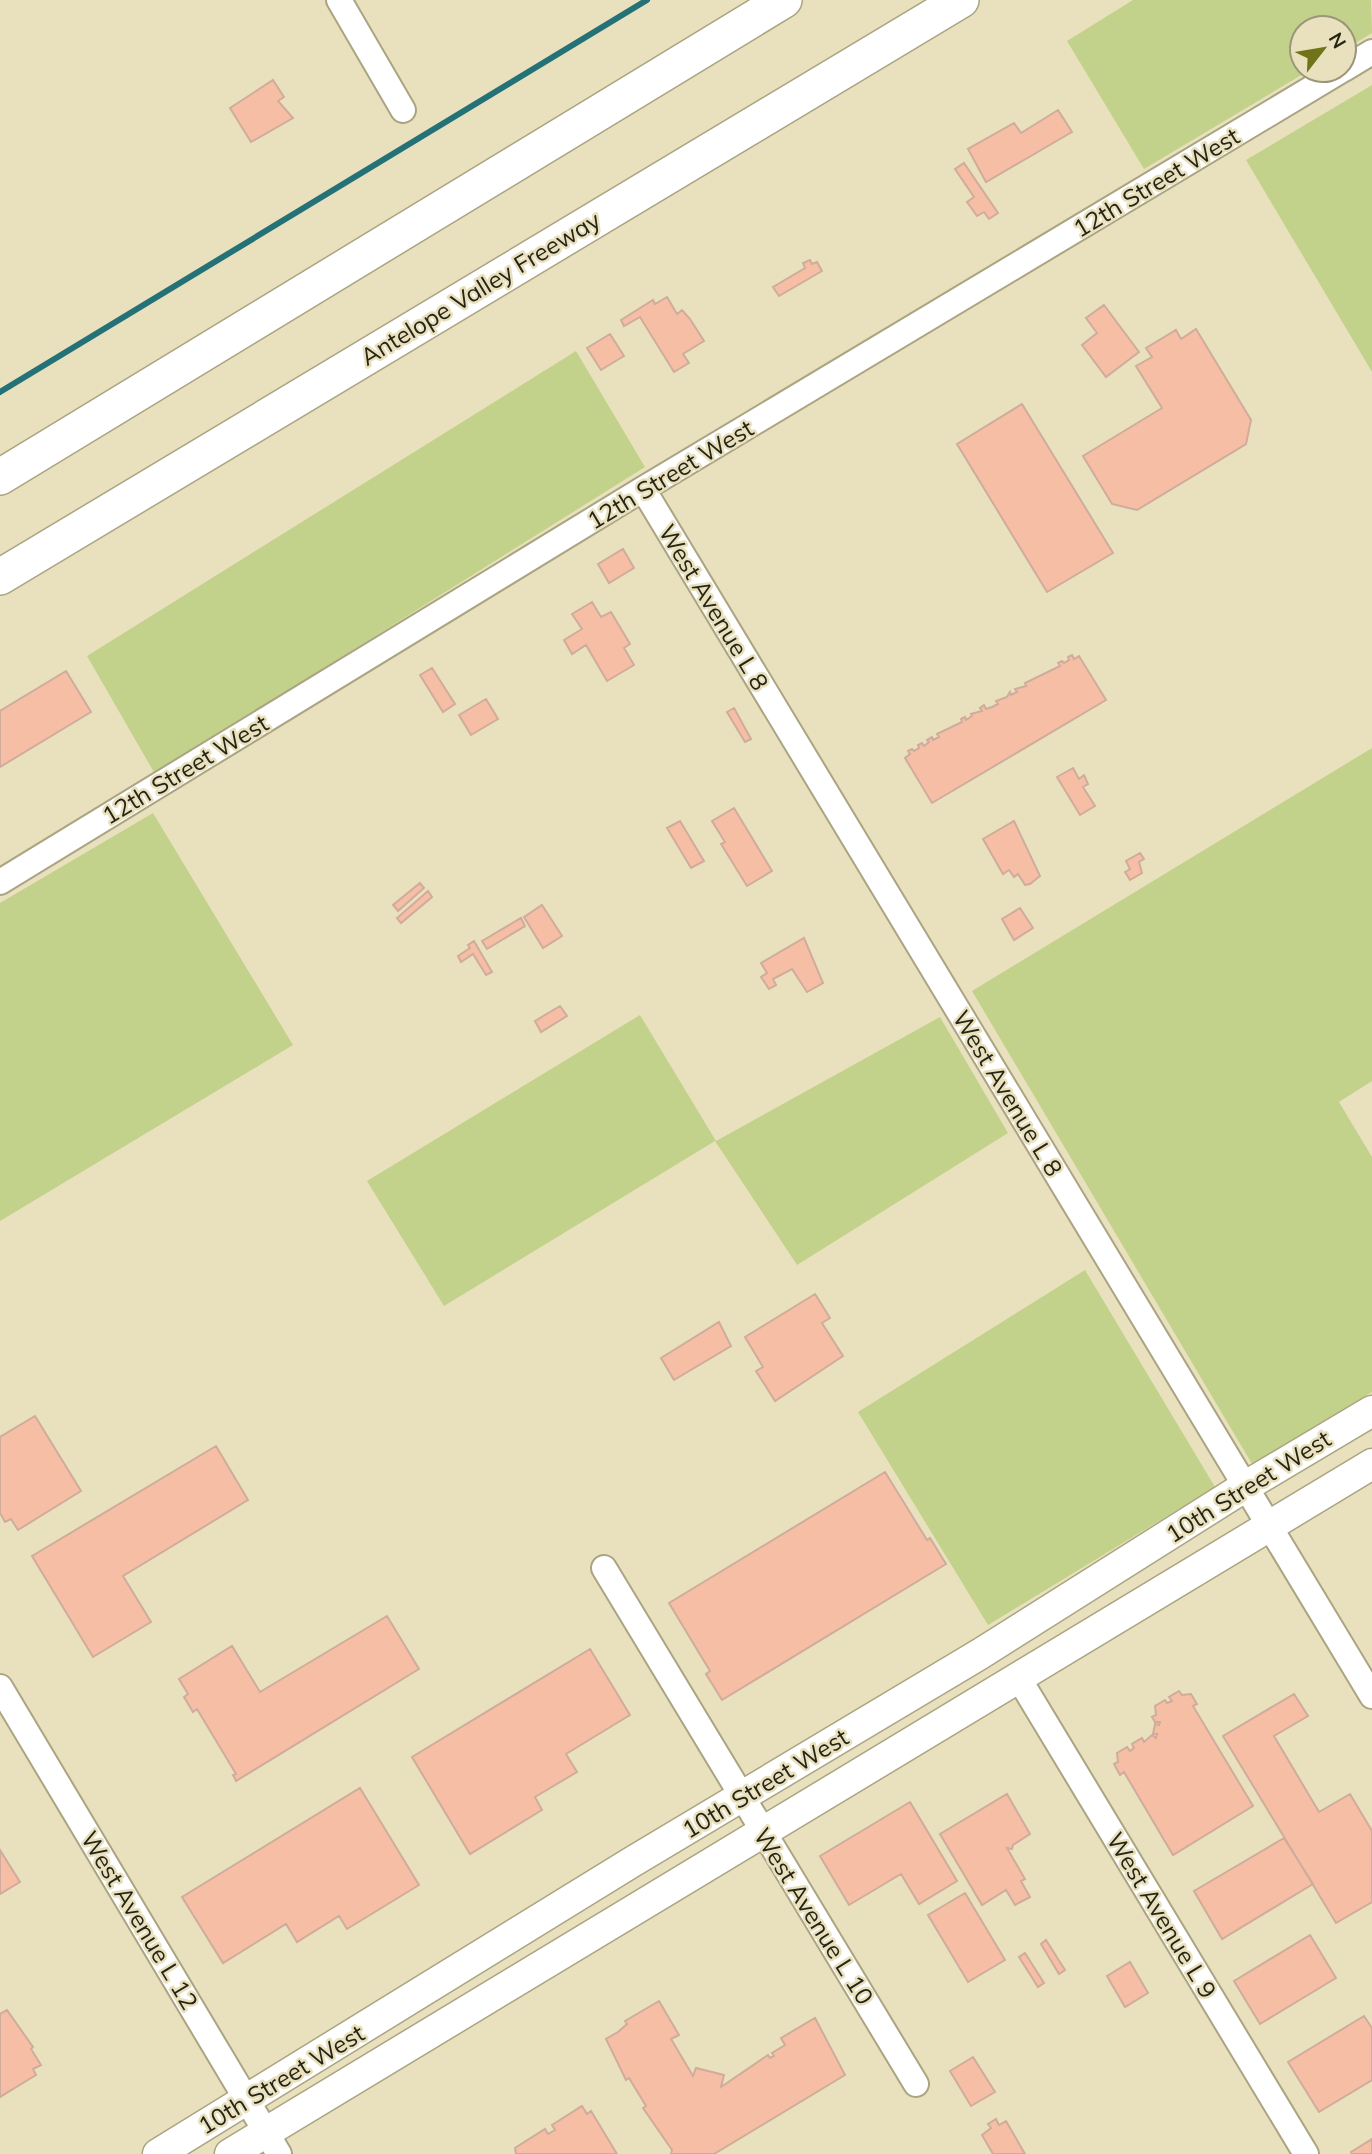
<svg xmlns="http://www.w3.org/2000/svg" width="1372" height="2154" viewBox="0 0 1372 2154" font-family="Mulish,sans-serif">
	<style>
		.green { fill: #c2d28b }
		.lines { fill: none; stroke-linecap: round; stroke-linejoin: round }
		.stream { stroke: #247277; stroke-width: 6 }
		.building { fill: #f6bfa5; stroke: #cfac9b; stroke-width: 2 }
		.minor-casing { stroke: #aba482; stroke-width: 28 }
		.major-casing { stroke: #aba482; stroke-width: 33 }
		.highway-casing { stroke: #aba482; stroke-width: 38 }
		.minor { stroke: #fff; stroke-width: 24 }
		.major { stroke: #fff; stroke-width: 30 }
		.highway { stroke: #fff; stroke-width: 35 }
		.labels { text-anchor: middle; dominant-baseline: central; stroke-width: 5; stroke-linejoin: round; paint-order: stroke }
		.street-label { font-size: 24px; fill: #262416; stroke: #e9e1be }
	</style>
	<rect width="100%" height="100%" fill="#e9e1be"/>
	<path class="green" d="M1133,0H1371L1372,33L1344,50V28H1302V70H1310L1144,169L1067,41Z
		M1372,85V372L1246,160Z
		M576,351L645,467L155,774L87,656Z
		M1372,748V1081L1339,1102L1372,1157V1392L1252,1464L972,991Z
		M153,813L293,1045L0,1221V903Z
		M640,1015L716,1141L940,1017L1008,1133L797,1265L715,1141L444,1306L367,1181Z
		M1085,1270L1215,1487L988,1625L858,1412Z"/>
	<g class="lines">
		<path class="stream" d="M0,392L647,0"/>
	</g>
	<path class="building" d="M273,80L284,97L278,101L293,118L251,142L230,108Z
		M1058,110L1072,132L986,182L968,149L1014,123L1021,133Z
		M964,163L998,213L989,219L984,212L977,216L967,202L974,197L955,169Z
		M810,260L812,264L817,262L822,271L779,296L773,287L805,268L803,263Z
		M667,297L677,314L682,310L690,319L704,341L683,354L689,363L674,372L640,317L624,326L621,320L653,300L655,304Z
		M1104,305L1139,352L1106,377L1082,345L1097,333L1086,318Z
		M1196,329L1251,420L1246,444L1137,510L1112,504L1083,456L1162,408L1136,366L1152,357L1146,348L1176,330L1181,339Z
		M610,334L624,356L601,370L587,348Z
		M1022,404L1113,553L1047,592L957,444Z
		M623,549L634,568L609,583L598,564Z
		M592,602L601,617L611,612L630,644L624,648L634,665L607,681L586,645L572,654L564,640L582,629L572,614Z
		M1072,655L1074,659L1079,656L1106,700L932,803L905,758L910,754L908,751L912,749L914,751L919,748L918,745L922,743L924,746L929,742L927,740L932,737L933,740L939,737L937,734L962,722L961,719L965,717L966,720L972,716L971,714L982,711L980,708L984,705L986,709L992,707L998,704L996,701L1007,697L1010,692L1011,695L1017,692L1015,689L1026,686L1025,683L1060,666L1058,663L1062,661L1064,663L1069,660L1068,657Z
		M432,668L455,704L443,712L420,675Z
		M66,671L91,712L0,767V711Z
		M486,699L498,719L471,735L459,715Z
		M734,708L751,739L745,742L727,712Z
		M1073,768L1079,779L1084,775L1088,784L1083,787L1095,806L1080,815L1057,777Z
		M734,808L772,871L747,886L721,844L725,842L712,821Z
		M680,821L704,861L691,868L667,828Z
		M1014,821L1040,876L1030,884L1025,885L1018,874L1014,877L1009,870L1003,874L983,839Z
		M1140,853L1144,859L1139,862L1142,873L1130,880L1125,872L1130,869L1126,861Z
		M420,883L424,888L398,911L393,905Z
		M428,891L432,897L401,923L397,918Z
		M542,905L562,936L543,948L524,917Z
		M1020,908L1033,928L1014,940L1002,919Z
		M521,918L525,926L487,949L482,941Z
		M804,938L823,983L807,992L792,969L773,979L776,985L769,989L761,977L767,973L761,963Z
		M474,941L492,972L486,975L473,954L461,962L458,956L470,948L468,945Z
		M560,1006L567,1016L541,1032L535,1021Z
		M815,1294L830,1318L822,1323L843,1356L775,1401L756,1371L763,1367L745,1337Z
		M719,1322L731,1346L674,1380L661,1358Z
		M35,1416L81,1491L18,1530L11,1519L5,1522L0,1513V1437Z
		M216,1446L248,1500L123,1576L151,1622L93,1657L32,1556Z
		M885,1472L927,1540L930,1538L946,1564L722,1700L706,1674L710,1671L669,1603Z
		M387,1616L419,1669L236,1781L233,1775L236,1774L197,1709L193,1712L184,1697L188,1694L179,1679L232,1646L260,1692Z
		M590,1649L630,1715L566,1754L577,1772L535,1797L542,1810L470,1854L412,1757Z
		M1179,1691L1182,1695L1191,1694L1197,1704L1193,1706L1253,1806L1173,1855L1124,1772L1120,1775L1114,1764L1118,1762L1117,1753L1127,1747L1130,1751L1134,1748L1132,1744L1142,1738L1144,1742L1152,1735L1156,1738L1157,1734H1153L1155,1724L1159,1725L1160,1722H1155L1152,1717L1156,1715L1155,1706L1165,1700L1167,1703L1172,1701L1169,1697Z
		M1294,1694L1308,1716L1274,1736L1319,1812L1350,1794L1372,1831V1902L1336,1923L1223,1736Z
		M360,1788L419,1885L347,1929L339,1916L297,1942L286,1924L223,1963L182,1897Z
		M1007,1794L1030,1834L1013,1845L1012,1849L1007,1848L1025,1879L1021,1881L1030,1897L1015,1905L1006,1890L982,1905L940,1834Z
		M910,1802L957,1881L919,1904L901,1874L849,1905L820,1856Z
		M1284,1838L1313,1884L1222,1939L1194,1891Z
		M0,1850L20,1882L0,1894Z
		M965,1893L1005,1960L968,1982L928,1915Z
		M1310,1935L1336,1978L1260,2024L1234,1981Z
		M1046,1940L1065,1970L1059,1974L1041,1944Z
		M1025,1953L1044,1983L1038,1987L1019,1957Z
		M1130,1962L1148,1993L1125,2007L1107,1976Z
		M659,2001L679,2035L671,2039L693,2076L696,2068L724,2075L721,2087L768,2055L770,2058L774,2056L772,2053L785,2045L781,2038L815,2018L845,2075L714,2154H671L672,2150L643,2108L646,2106L629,2078L626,2080L606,2039L618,2032L627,2024L625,2021Z
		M7,2010L33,2047L31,2049L41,2065L33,2069L36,2075L0,2097V2014Z
		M1364,2016L1372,2028V2080L1319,2112L1288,2062Z
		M973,2057L995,2092L971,2106L950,2071Z
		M582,2106L587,2114L591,2111L617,2154H516L515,2148L545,2129L548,2134L555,2130L552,2125Z
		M996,2119L999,2125L1006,2121L1025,2154H993L982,2135L991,2128L988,2124Z
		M1372,2139V2154H1352L1351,2152Z"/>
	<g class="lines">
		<defs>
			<path id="minor" d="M339,0L403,110
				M1344,69L1372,52
				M643,489L1372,1696
				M0,882L643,489L1342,70
				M604,1568L916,2084
				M1018,1677L1306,2154
				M0,1687L279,2154"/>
			<path id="major" d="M158,2154L632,1862L980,1654L1246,1486L1372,1411
				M230,2154L1372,1464"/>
			<path id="highway" d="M0,477L784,0
				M0,577L961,0"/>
		</defs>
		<use href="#minor" class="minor-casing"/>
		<use href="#major" class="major-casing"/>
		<use href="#highway" class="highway-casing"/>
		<use href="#minor" class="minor"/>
		<use href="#major" class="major"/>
		<use href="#highway" class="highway"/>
	</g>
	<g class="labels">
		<g class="street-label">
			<text transform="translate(1156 182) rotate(-31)">12th Street West</text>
			<text transform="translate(480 288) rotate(-31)">Antelope Valley Freeway</text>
			<text transform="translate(670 474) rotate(-31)">12th Street West</text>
			<text transform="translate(714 607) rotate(59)">West Avenue L 8</text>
			<text transform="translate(185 769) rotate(-31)">12th Street West</text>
			<text transform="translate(1008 1093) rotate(59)">West Avenue L 8</text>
			<text transform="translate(1248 1486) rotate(-32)">10th Street West</text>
			<text transform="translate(765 1783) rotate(-31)">10th Street West</text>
			<text transform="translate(1162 1915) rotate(59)">West Avenue L 9</text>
			<text transform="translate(814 1916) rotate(58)">West Avenue L 10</text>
			<text transform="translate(140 1920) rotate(59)">West Avenue L 12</text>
			<text transform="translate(281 2079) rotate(-31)">10th Street West</text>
		</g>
	</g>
	<g transform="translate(1323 49) rotate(59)"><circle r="33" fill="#e9e1be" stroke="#9b957b" stroke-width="2"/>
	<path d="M0-5L12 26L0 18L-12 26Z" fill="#717318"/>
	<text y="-10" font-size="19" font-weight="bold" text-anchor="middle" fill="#262416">N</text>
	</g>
</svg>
